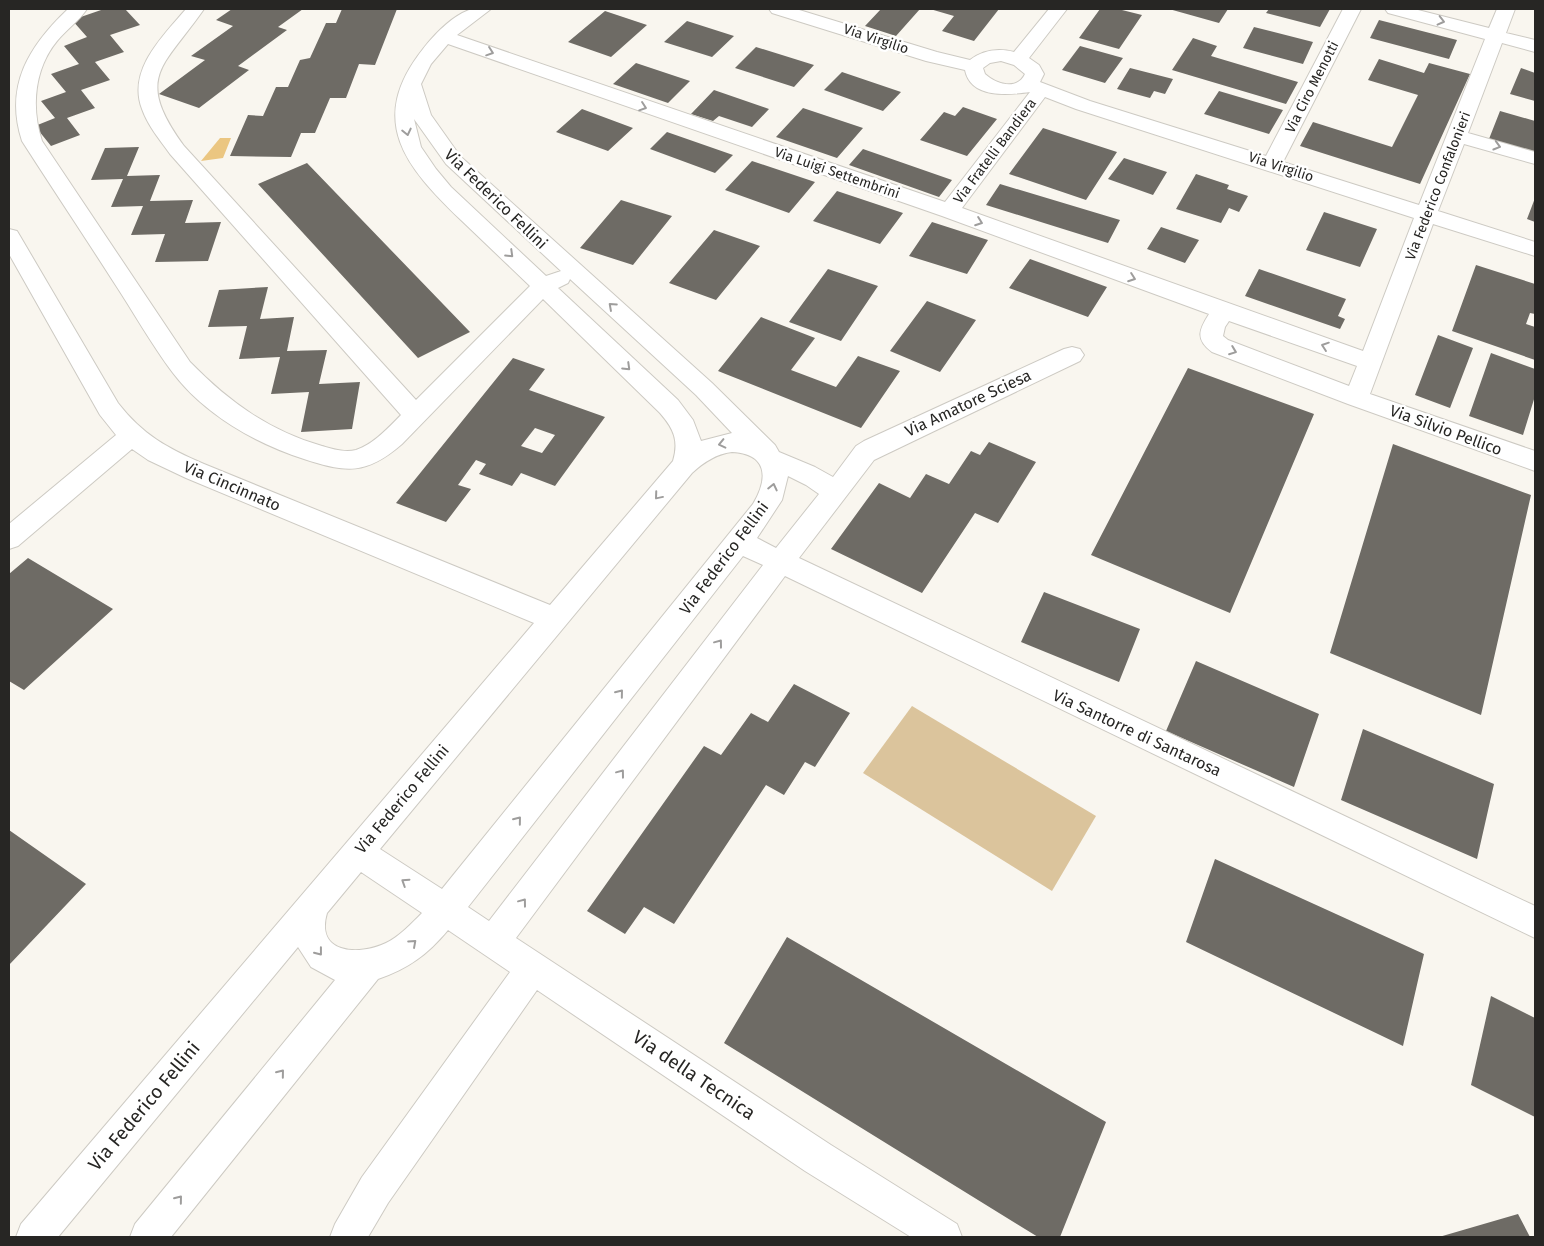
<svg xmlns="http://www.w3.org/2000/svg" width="1544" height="1246" viewBox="0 0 1544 1246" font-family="'Fira Sans',sans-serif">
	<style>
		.green { fill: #dbc49c }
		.water { fill: #ebc681 }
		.building { fill: #6e6b65; fill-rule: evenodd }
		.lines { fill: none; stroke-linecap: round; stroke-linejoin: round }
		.minor-casing { stroke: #cdcac3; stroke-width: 2 }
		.minor { fill: #fff; fill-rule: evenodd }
		.oneway { stroke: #9e9d9c }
		.labels { text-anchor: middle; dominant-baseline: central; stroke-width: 5; stroke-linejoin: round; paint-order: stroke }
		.far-street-label { font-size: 14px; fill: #272624; stroke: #fff }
		.street-label { font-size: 16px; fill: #272624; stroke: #fff }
		.near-street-label { font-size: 19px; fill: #272624; stroke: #fff }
	</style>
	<rect width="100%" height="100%" fill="#f9f6ef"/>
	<path class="green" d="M912,706L1096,816L1052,891L863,773Z"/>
	<path class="water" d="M220,138H231L223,158L201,161Z"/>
	<path class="building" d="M104,9H125L140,25L110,35L124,52L95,62L110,80L81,90L95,108L67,118L80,135L51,146L35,126L55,118L41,101L66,92L51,74L79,64L64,46L87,37L72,20Z
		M232,9H303L278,27L287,30L238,66L249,70L199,108L159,94L205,60L191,56L233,26L216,20Z
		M342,9H397L375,65L359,64L346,98H330L315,133H301L291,157L230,156L248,115L263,116L276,87H288L300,60L310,58L326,23H336Z
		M881,9H920L896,36L865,26Z
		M930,9H999L974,41L942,31L954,16Z
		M1100,9H1118L1142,15L1119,49L1079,38Z
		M1169,9H1228L1219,23Z
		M1269,9H1330L1320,27L1266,13Z
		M605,11L647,25L611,57L568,42Z
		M1379,20L1457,40L1449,59L1370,38Z
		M687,21L734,36L712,57L664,42Z
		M1254,27L1313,42L1303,64L1243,48Z
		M1193,38L1217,46L1211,56L1298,82L1286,104L1172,70Z
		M1080,46L1123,58L1105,83L1062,70Z
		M756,47L814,65L794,87L735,68Z
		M1379,59L1424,73L1429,63L1470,74L1420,184L1300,146L1313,122L1392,147L1418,95L1368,80Z
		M636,63L690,81L668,103L613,84Z
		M1130,68L1173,79L1165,94L1154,91L1150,98L1117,89Z
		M1521,68L1535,73V101L1510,94Z
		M842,72L901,92L883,111L824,90Z
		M714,90L769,109L752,127L719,116L713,121L691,114Z
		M1219,91L1283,110L1269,134L1204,114Z
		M963,107L997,119L967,156L920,140L944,112L955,116Z
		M803,108L863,128L837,158L776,137Z
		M582,109L633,128L608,151L556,132Z
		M1500,111L1535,121V152L1489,139Z
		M1043,128L1117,152L1086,200L1009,174Z
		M667,132L733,155L715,173L650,149Z
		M139,147L127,176L160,175L150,201L193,200L185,223L221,222L208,261L155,262L165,234L131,235L143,206L111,207L123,179L91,180L105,148Z
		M863,149L952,180L939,197L849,165Z
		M1124,158L1167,172L1153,195L1108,179Z
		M752,161L815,182L789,213L725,190Z
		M307,163L470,332L418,358L258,184Z
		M1196,174L1229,185L1227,189L1248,196L1239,212L1229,208L1221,223L1176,209Z
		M1000,184L1120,220L1108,243L986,205Z
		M837,191L903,213L880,244L813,221Z
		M1535,198V222L1527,219Z
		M621,200L672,216L633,265L580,248Z
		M1324,212L1377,229L1360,267L1306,250Z
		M932,222L988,240L967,274L909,256Z
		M1161,227L1199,240L1185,263L1147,249Z
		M714,230L760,246L716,300L669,283Z
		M1030,259L1107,287L1088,317L1009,288Z
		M1476,265L1535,284V314L1530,313L1526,324L1535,327V360L1452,331Z
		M828,269L878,286L841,341L789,322Z
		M1259,269L1346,299L1338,316L1345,319L1340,329L1245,296Z
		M268,287L260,319L294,317L287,351L327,350L319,384L360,382L352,429L301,432L309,392L271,394L280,357L239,359L247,326L208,327L219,290Z
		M927,301L976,320L940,372L890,351Z
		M761,317L815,338L791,370L836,387L858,356L900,371L861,428L718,371Z
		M1438,335L1473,348L1450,408L1415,395Z
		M1491,353L1535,369V396L1523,435L1469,416Z
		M513,358L545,369L529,390L605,417L555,486L521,473L512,486L479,474L486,464L476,460L458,485L471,489L446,522L396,503ZM535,428L555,435L542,453L521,446Z
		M1188,368L1314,414L1230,613L1091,555Z
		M989,442L1036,462L998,523L975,513L922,593L831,549L879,483L910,498L926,474L949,484L971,451L980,455Z
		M1393,444L1531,495L1481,715L1330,653Z
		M28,558L113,609L24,690L9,681V574Z
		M1044,592L1140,629L1119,682L1021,642Z
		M1196,661L1319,714L1294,787L1166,731Z
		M794,684L850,713L815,767L805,762L784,795L766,785L674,924L644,907L625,934L587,911L704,746L721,755L751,713L768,722Z
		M1363,729L1494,784L1477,859L1341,800Z
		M9,830L86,884L9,965Z
		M1215,859L1424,954L1403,1046L1186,942Z
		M787,937L1106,1122L1060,1237H1038L724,1043Z
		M1491,996L1535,1018V1117L1471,1085Z
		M1518,1214L1530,1237H1439Z"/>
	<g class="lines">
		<defs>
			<path id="minor" d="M68,9H87C79,21 67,29 57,41C34,69 31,108 42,141L190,362C228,401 269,431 322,446C333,449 345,453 356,450C374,444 389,427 401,415L170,154C160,140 148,126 142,109C127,70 163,36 186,9H204C164,67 133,76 184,146L416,400L530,286C507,264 484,242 461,220C406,167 366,121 423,49C434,35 451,17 469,10C474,7 485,9 491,9L457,35L945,202L1030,92C1008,95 971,99 965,70L926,61L772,13L769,9H796L937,52L970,60C983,50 999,48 1014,52L1049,9H1067L1029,58L1039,65L1044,74L1040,82L1090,101L1266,156L1343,9H1361L1283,162L1419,205L1485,39L1388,13L1385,9H1414L1489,28L1497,9H1515L1506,33L1535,40V52L1502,43L1468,133L1535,152V164L1464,144L1438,211L1535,242V256L1433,224L1370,394L1535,451V471L1348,404L1212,352C1195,339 1199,330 1209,314L942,216L448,44L431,64L421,84L431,115L460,156L712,383L775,445L779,452L815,467L833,477L856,446L864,441L1064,349L1072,347L1080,349L1084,355L1080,361L874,460L799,558L1535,906V938L785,576L516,938L831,1145L957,1224L962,1237H911L805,1171L537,990L388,1203L368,1237H330L335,1224L362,1177L510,972L448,930C428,954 408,969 378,979L171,1237H130L135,1224L335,980L311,967L298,947L58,1237H16L21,1224L534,623L186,478L148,460L132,449L18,546L9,549V524L116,435L100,415L9,254V229L17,231L20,236L118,403C143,435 167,448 204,464L550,605L673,461C679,441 674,429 660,413L543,299L402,444C366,475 347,473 304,459C256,444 204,414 173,373C151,344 133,311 113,281C83,234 52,188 22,141C4,86 29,46 68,9ZM1001,61L1014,65L1025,74C1017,91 996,84 985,74L983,68L990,63ZM1045,97L1076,109L1414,218L1363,351L962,208ZM414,119L446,164L561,271L546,276L451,187L436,169L421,147ZM570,279L696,395L732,433L701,441L693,420L678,400L558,288L568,283ZM1229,321L1357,366L1349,386L1228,340L1223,336L1225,327ZM732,452C767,454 769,477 753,504L442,889L380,849L692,473C704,462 716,454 732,452ZM788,476L806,485L819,494L776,548L757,538L782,500ZM743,556L763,565L489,921L468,907ZM361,872L422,913C411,924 400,936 386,943C359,956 315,954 327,913Z"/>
		</defs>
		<use href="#minor" class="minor-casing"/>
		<use href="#minor" class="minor"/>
	</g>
	<defs><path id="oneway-chevron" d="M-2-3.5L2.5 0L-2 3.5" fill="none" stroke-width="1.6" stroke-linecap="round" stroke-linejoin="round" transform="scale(1.25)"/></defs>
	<g class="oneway">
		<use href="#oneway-chevron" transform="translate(1441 21) rotate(14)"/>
		<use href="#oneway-chevron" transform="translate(490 52) rotate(19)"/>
		<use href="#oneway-chevron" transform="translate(643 107) rotate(19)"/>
		<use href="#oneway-chevron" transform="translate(407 132) rotate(77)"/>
		<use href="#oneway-chevron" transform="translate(1497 146) rotate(16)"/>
		<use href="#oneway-chevron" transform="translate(979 222) rotate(20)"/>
		<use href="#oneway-chevron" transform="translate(510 254) rotate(44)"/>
		<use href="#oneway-chevron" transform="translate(1132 278) rotate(20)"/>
		<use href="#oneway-chevron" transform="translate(612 306) rotate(-138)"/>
		<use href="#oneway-chevron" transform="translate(1325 346) rotate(-161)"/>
		<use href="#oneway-chevron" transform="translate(1233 351) rotate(21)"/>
		<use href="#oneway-chevron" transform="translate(627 367) rotate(44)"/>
		<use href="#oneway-chevron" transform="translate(722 444) rotate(167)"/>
		<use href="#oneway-chevron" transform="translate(773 487) rotate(-77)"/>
		<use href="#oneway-chevron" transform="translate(658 496) rotate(130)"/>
		<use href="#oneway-chevron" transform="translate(719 643) rotate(-53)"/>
		<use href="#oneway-chevron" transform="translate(620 693) rotate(-51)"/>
		<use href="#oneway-chevron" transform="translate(621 773) rotate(-53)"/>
		<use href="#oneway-chevron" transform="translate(518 820) rotate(-51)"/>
		<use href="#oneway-chevron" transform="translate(405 882) rotate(-147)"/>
		<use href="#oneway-chevron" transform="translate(523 902) rotate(-53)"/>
		<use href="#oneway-chevron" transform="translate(413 943) rotate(-42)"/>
		<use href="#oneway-chevron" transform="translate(319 952) rotate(52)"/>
		<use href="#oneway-chevron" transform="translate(281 1073) rotate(-51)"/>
		<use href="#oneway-chevron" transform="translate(179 1199) rotate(-51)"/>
	</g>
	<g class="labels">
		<g class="far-street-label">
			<text transform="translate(876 39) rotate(18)">Via Virgilio</text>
			<text transform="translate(1312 87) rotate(-63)">Via Ciro Menotti</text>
			<text transform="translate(995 151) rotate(-53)">Via Fratelli Bandiera</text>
			<text transform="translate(1281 167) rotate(18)">Via Virgilio</text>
			<text transform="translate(837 173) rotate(19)">Via Luigi Settembrini</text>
			<text transform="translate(1438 186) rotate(-69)">Via Federico Confalonieri</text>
		</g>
		<g class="street-label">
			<text transform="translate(496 199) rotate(44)">Via Federico Fellini</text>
			<text transform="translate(968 403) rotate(-25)">Via Amatore Sciesa</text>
			<text transform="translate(1446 430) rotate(20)">Via Silvio Pellico</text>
			<text transform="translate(232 486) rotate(23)">Via Cincinnato</text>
			<text transform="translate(724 558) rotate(-53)">Via Federico Fellini</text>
			<text transform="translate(1137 733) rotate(25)">Via Santorre di Santarosa</text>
			<text transform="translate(402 799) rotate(-50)">Via Federico Fellini</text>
		</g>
		<g class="near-street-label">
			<text transform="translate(694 1075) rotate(34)">Via della Tecnica</text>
			<text transform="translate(144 1106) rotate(-50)">Via Federico Fellini</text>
		</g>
	</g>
	<rect width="1544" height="1246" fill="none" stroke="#272624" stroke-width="20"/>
</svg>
